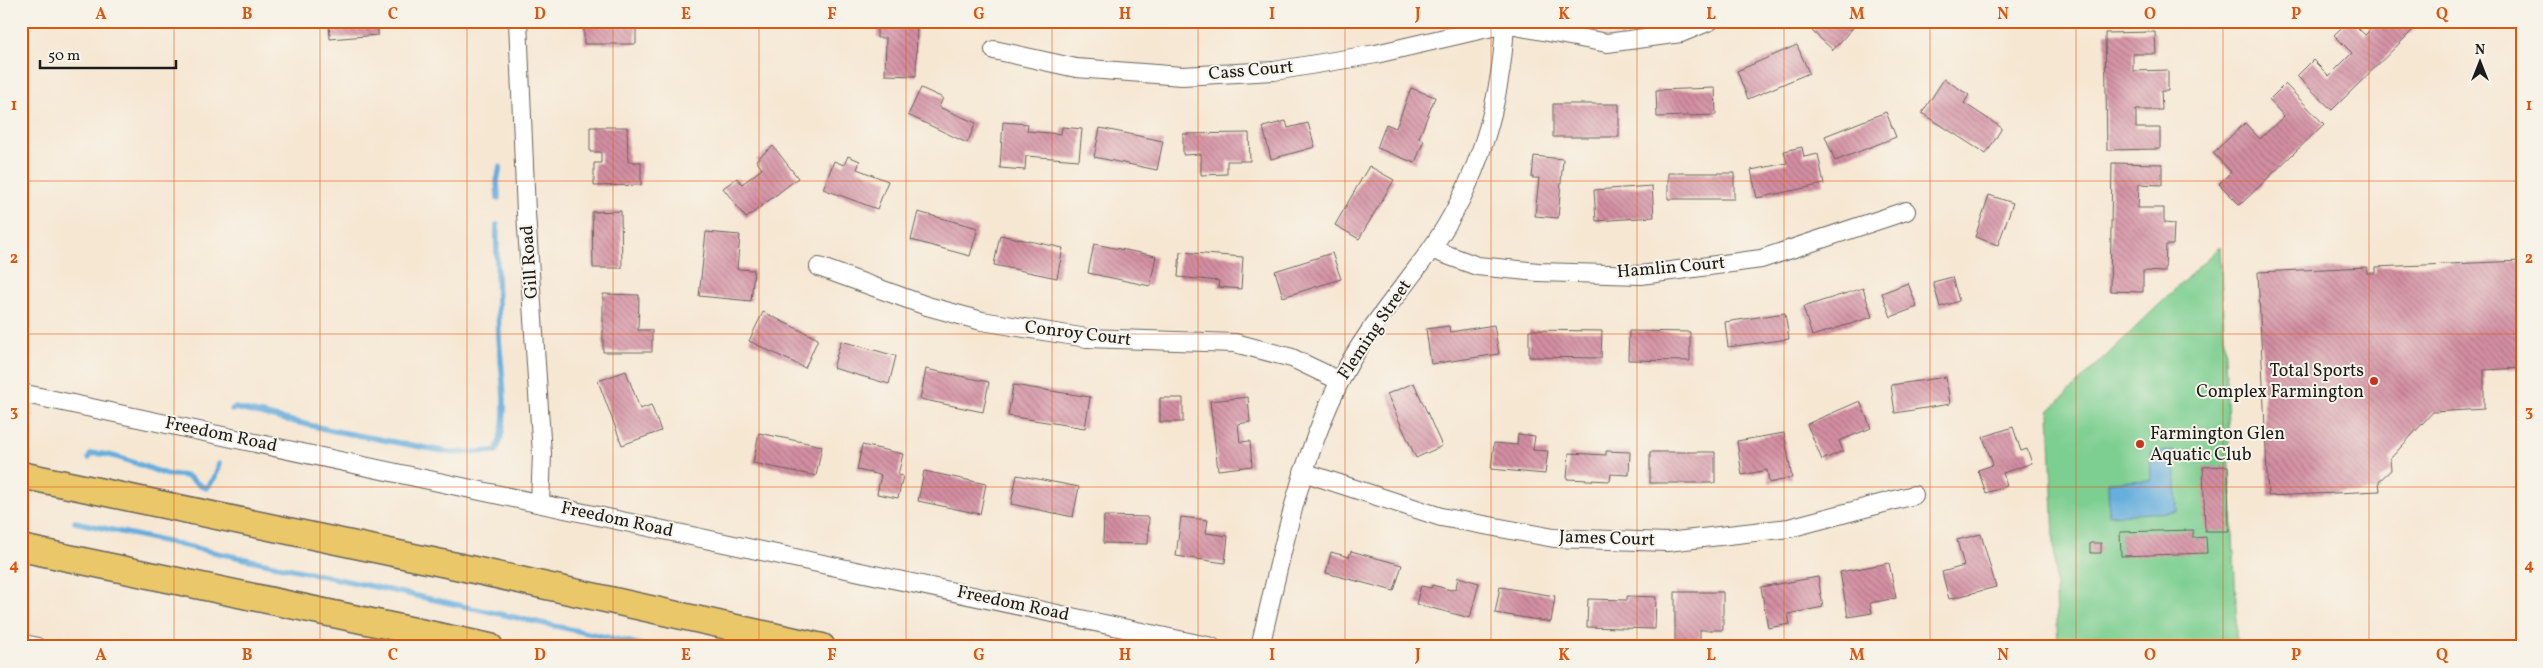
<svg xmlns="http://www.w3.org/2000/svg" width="2543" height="668" viewBox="0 0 2543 668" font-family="Vollkorn,serif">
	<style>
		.grass { fill: #7dcf91; stroke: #4c7656 }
		.water { fill: #66aedd; stroke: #41657c }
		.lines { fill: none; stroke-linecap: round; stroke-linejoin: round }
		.stream { stroke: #66aedd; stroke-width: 5.5 }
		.building { fill: url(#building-back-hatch) }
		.minor-casing { stroke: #68635c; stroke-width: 20 }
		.highway-casing { stroke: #68635c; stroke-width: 29 }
		.minor { stroke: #fff; stroke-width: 18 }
		.highway { stroke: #eac769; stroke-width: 26 }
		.grid { fill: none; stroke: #de560d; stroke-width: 1; stroke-opacity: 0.55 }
		.poi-dot { fill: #c8321e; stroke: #f7f3e8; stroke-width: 2 }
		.labels { text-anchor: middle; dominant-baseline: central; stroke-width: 4; stroke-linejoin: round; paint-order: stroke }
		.street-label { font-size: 18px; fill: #1c1c1c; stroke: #f7f3e8 }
		.poi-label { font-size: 18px; fill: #1c1c1c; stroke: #f7f3e8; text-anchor: end }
		.neatline { fill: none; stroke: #de560d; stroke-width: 2 }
		.grid-label { font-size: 16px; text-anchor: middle; font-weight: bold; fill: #de560d }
	</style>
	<defs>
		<pattern id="building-back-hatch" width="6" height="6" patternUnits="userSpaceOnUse" patternTransform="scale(1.25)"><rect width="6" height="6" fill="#d48fa3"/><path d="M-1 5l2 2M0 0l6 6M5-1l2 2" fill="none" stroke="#ab7484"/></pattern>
	</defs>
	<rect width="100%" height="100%" fill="#f7f3e8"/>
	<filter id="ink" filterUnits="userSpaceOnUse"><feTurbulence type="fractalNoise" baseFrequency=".02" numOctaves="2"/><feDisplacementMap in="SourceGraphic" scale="10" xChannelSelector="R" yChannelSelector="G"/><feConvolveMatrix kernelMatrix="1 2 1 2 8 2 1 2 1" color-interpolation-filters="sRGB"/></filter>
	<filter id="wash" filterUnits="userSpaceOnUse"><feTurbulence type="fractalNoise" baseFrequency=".0096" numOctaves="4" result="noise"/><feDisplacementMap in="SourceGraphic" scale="20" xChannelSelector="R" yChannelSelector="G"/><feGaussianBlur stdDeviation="1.12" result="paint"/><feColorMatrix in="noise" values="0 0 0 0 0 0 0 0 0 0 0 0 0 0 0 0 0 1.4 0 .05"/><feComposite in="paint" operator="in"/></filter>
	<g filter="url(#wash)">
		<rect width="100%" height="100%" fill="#f6e7d3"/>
		<path class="grass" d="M2220,246L2236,601V647H2058L2049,411Z"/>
		<path class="water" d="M2175,451L2177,512L2109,515L2108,482L2151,480L2150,452Z"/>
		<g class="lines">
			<path class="stream" d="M498,198L497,181L500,167
				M232,410L235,408L335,431L453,453L496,451C511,418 501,373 499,337C498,299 496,262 497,225
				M89,458L91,454C106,450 148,468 165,474C172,476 181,474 188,477C196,481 198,486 207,488L215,477L219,464
				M75,522L652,647"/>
		</g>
		<g id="blocks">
			<path class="building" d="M329,21H378V35L330,39Z
				M584,21H636V44H584Z
				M877,21H917L916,76L885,75L886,38H877Z
				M1820,21H1859L1833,50L1812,31Z
				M2348,21H2351L2365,35L2376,24L2373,21H2405L2414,29L2332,110L2297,76L2313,60L2329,76L2352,53L2334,35Z
				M2155,32L2156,54H2133V71L2168,70V91H2161L2162,110H2136V128H2160V149L2107,150L2105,33Z
				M1797,45L1809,73L1748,99L1737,71Z
				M1944,79L1969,95L1964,103L2002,128L1986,154L1922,113Z
				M2285,84L2324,124L2240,205L2219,184L2231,172L2213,153L2245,123L2260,139L2284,116L2269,100Z
				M2518,87H2522V109H2518Z
				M921,88L943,98L939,107L976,123L967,143L908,115Z
				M1411,88L1435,97L1419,138L1424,140L1415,163L1377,148L1386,124L1396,128Z
				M1715,88L1716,115L1657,117L1656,90Z
				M1553,104H1619V137H1553Z
				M1886,112L1896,137L1835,161L1825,136Z
				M1286,121L1288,128L1308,123L1315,147L1271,159L1263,127Z
				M1003,122L1028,124L1027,131L1061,134L1062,127L1082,129L1079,160L1026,156L1025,170L1000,168Z
				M590,127H627L628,162H641V185L594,186V163H601V152H590Z
				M1100,128L1163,141L1157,170L1094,157Z
				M1249,133L1250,161H1227V174L1201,175V154L1183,155V134Z
				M773,146L798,178L746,218L723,188L737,178L742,184L762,169L756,160Z
				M1802,147L1804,157L1818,154L1824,184L1757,198L1751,170L1787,163L1784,151Z
				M848,156L860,161L857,169L888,181L877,209L823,189L834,161L844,165Z
				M1534,156L1563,159L1558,218L1535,216L1539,178H1532Z
				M2112,163L2162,164V185L2139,184L2138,208H2164V223L2174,224L2173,245H2166L2165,272L2143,271V292L2110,291Z
				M1369,166L1394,180L1359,239L1335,225Z
				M1668,173H1734V199H1668Z
				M1652,186L1654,217L1596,221L1594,190Z
				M1989,195L2013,203L1998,245L1975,237Z
				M621,211L622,268H593L592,212Z
				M918,212L978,228L970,256L911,240Z
				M706,232L740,235L737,269L754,270L751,301L699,296Z
				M1000,235L1063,248L1057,278L994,265Z
				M1094,244L1156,256L1150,286L1088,273Z
				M1180,252L1243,257L1241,289L1218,287L1219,281L1178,277Z
				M1332,253L1341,279L1283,297L1275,271Z
				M2522,261V368L2484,370V409L2433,412L2390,459L2391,470L2379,481L2380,491L2268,496L2258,272L2367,267V273H2375V267Z
				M1952,277L1959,301L1940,307L1933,282Z
				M1908,283L1917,307L1891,317L1882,293Z
				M1863,288L1872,317L1812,336L1803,307Z
				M603,294L639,295L638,330H652V352H603Z
				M763,312L818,339L805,368L749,341Z
				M1785,313L1789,339L1728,347L1725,322Z
				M1494,325L1499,354L1431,364L1426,329L1449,326L1450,332Z
				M1529,330L1602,331L1601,358L1529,357Z
				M1629,331L1690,332V361L1628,360Z
				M841,341L896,356L889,384L833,368Z
				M926,369L989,382L983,412L920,399Z
				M626,371L640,409L651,405L661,431L622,445L598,381Z
				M1946,377L1950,404L1895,413L1891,385Z
				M1414,383L1442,446L1416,458L1387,394Z
				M1013,385L1090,397L1085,428L1008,416Z
				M1248,397L1250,422L1238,424L1240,442L1250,441L1252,466L1218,470L1210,401Z
				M1160,398H1183V422H1160Z
				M1860,401L1871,428L1839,441L1843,451L1822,460L1807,424Z
				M2013,427L2021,451L2027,449L2032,463L2003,473L2007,486L1986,493L1978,470L1993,465L1983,437Z
				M759,433L822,446L816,476L753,463Z
				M1784,433L1792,478L1769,483L1767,470L1742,475L1737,441Z
				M1518,434L1535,436L1533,450L1548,451L1545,474L1491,469L1494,443L1517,445Z
				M862,445L903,454L898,475L903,476L898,498L877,494L881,475L857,470Z
				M1606,451L1630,452L1629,475L1611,474L1610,481L1567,479L1569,453L1606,455Z
				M1650,452H1715V483H1650Z
				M2228,466L2229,531H2205L2203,467Z
				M924,471L986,484L980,514L918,501Z
				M1017,475L1079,487L1073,517L1011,504Z
				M1104,516L1149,517L1148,544L1103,543Z
				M1181,517L1208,520L1206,533L1228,536L1225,563L1176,556Z
				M2193,530V538L2206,537L2207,553L2121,556L2120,532Z
				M1981,534L1996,587L1949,599L1942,572L1964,566L1957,540Z
				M2090,543H2101V553H2090Z
				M1351,551L1402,565L1394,591L1326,573L1331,552L1349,557Z
				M1889,563L1896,598L1870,603L1872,613L1848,617L1840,572Z
				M1458,577L1479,583L1470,618L1416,604L1421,586L1431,588L1432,585L1451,590L1456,588Z
				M1818,577L1823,607L1788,614L1790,624L1768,628L1761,587Z
				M1500,587L1555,596L1551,622L1495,613Z
				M1675,592H1723V630H1700V642H1675Z
				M1627,596L1656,597L1655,629L1587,627L1588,599L1627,600Z"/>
		</g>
	</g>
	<g filter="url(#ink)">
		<use href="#blocks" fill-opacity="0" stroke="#68635c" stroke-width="1"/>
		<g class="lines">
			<defs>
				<path id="minor" d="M518,21L526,213L542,454L540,503
					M994,50L1076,68L1182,76L1274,71L1376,54L1505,24L1607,43L1681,33L1710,21
					M1431,249L1477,266L1538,272L1641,275L1761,259L1906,211
					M819,267L927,306L982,321L1087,338L1235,343L1292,358L1340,381
					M21,393L1212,647
					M1303,472L1441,517L1554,538L1667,542L1789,528L1914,495
					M21,643L37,647
					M1260,647C1281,557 1298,466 1339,383C1362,335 1398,295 1429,252C1477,185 1502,103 1505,21"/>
				<path id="highway" d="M21,475L456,566L822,647
					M21,548L490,647"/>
			</defs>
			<use href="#minor" class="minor-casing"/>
			<use href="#highway" class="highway-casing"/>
			<use href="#minor" class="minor"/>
			<use href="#highway" class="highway"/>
		</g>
	</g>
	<path class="grid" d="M174,21V647M320,21V647M467,21V647M613,21V647M759,21V647M906,21V647M1052,21V647M1198,21V647M1345,21V647M1491,21V647M1637,21V647M1784,21V647M1930,21V647M2076,21V647M2223,21V647M2369,21V647M21,181H2522M21,334H2522M21,487H2522"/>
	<g class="poi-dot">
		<circle cx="2374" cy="381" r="5"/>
		<circle cx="2140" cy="444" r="5"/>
	</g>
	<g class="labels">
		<g class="street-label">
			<text transform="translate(1251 71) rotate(-5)">Cass Court</text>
			<text transform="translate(530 262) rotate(-94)">Gill Road</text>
			<text transform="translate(1671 268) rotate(-5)">Hamlin Court</text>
			<text transform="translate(1375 330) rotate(-56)">Fleming Street</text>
			<text transform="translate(1078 334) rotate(7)">Conroy Court</text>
			<text transform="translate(221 435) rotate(12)">Freedom Road</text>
			<text transform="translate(617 520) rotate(12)">Freedom Road</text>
			<text transform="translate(1607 539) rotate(2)">James Court</text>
			<text transform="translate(1013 604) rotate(12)">Freedom Road</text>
		</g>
		<g class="poi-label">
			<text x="2364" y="371">Total Sports<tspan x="2364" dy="21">Complex Farmington</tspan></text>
			<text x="2150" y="434" text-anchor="start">Farmington Glen<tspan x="2150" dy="21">Aquatic Club</tspan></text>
		</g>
	</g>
	<rect width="2543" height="668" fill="none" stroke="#f7f3e8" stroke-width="55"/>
	<g transform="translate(2480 62)" stroke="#f7f3e8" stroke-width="4" paint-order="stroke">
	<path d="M0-4L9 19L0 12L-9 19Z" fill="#1c1c1c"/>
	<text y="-8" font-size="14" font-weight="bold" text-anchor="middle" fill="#1c1c1c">N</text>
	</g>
	<path d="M40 60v8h136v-8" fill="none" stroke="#1c1c1c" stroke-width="2.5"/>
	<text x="48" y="60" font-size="15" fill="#1c1c1c" stroke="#f7f3e8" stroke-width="4" paint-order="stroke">50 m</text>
	<rect x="28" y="28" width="2488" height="612" class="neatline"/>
	<g class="grid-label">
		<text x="101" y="19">A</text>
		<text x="247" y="19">B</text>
		<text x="393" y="19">C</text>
		<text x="540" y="19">D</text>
		<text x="686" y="19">E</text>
		<text x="832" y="19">F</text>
		<text x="979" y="19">G</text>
		<text x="1125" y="19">H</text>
		<text x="1272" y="19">I</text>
		<text x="1418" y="19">J</text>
		<text x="1564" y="19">K</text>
		<text x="1711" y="19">L</text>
		<text x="1857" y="19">M</text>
		<text x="2003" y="19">N</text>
		<text x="2150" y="19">O</text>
		<text x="2296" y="19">P</text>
		<text x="2442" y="19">Q</text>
		<text x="14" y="110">1</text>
		<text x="2529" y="110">1</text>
		<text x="14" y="263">2</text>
		<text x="2529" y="263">2</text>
		<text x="14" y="416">3</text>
		<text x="2529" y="416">3</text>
		<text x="14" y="570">4</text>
		<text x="2529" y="570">4</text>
		<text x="101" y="660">A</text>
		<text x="247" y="660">B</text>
		<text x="393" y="660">C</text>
		<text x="540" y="660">D</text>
		<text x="686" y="660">E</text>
		<text x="832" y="660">F</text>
		<text x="979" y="660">G</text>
		<text x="1125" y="660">H</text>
		<text x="1272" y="660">I</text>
		<text x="1418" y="660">J</text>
		<text x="1564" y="660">K</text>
		<text x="1711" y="660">L</text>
		<text x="1857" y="660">M</text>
		<text x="2003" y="660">N</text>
		<text x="2150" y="660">O</text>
		<text x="2296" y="660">P</text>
		<text x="2442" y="660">Q</text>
	</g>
</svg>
